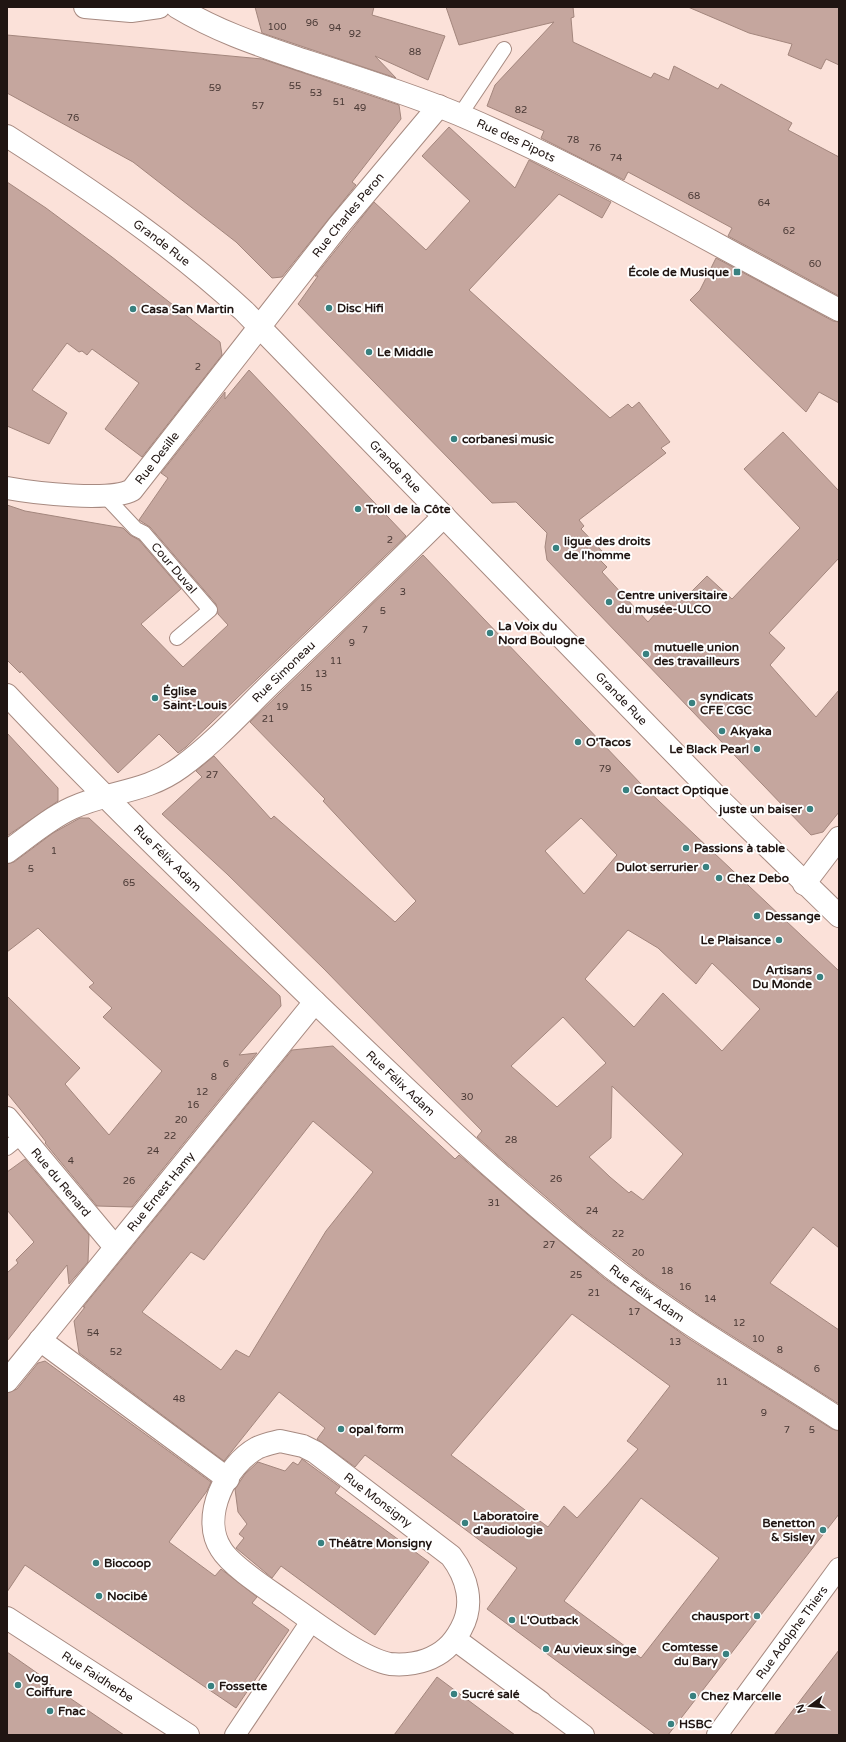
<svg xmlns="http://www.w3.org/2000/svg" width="846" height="1742" viewBox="0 0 846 1742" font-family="'Varela Round',sans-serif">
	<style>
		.building { fill: #c5a69e; stroke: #a3867d; fill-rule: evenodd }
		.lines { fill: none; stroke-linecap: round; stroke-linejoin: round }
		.service-casing { stroke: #a78a81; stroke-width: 16 }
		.pedestrian-casing { stroke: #a78a81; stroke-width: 22 }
		.minor-casing { stroke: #a78a81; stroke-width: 24 }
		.secondary-casing { stroke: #a78a81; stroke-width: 24 }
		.service { stroke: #fff; stroke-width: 14 }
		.pedestrian { stroke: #fff; stroke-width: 20 }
		.minor { stroke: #fff; stroke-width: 22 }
		.secondary { stroke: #fff; stroke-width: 22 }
		.poi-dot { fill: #388180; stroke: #fff; stroke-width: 1.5 }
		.labels { text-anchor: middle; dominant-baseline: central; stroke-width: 4; stroke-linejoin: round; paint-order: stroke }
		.number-label { font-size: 10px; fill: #493935 }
		.street-label { font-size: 12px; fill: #201512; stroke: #fff }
		.poi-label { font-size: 12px; font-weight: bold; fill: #201512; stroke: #fff; text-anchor: start }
	</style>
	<rect width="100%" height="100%" fill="#fbe1d9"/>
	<path class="building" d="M255,7H374L372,15L445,36L428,80L375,56L396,78L262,33Z
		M446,7H573L574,17L571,18L573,42L651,78L654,73L669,80L674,66L718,89L721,84L792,123L788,130L839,157V296L728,236L732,228L673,196L628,172L624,180L541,138L544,131L487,106L495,85L554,22L459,45Z
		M688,7H839V65L826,59L821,69L788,55L792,44L749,33Z
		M7,35L262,59L399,105L401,119L352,182L356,185L282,277L272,278L236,242L133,162L7,93Z
		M449,127L515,188L529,160L611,202L602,218L559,194L469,290L610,418L628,404L632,408L639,402L670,442L661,448L666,453L579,520L584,526L581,529L603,552L597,557L607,567L602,572L648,622L669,598L683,600L707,576L732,599L800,528L744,469L783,432L839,491V558L769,633L785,648L770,665L816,717L839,690V812L823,832L811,835L547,560L545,547L547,533L516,502L492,503L298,304L318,276H315L374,202L426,250L470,201L422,156Z
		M7,182L46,208L112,257L220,342L222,355L142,457L105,429L139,383L92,349L87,355L82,351L79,352L67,343L32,390L67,413L49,444L7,426Z
		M716,258L833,321L839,322V403L819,392L806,412L690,300L700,290Z
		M249,370L406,536L186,747L178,753L159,734L118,773L21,671L20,673L7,660V505L25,511L123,528L130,535L139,540L181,589L141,624L183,667L228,625L218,614L216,604L150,527L139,520L168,478L161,473L225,392V399Z
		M423,555L642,785L839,971V1248L813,1227L770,1283L839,1330V1404L702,1317L646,1278L581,1227L505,1162L477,1137L482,1131L324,969L227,874L162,814L202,777L196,771L214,756L271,819L274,816L395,922L416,901L323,801L325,799L250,722ZM581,818L617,855L584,894L545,851ZM628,930L658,948L696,984L712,963L760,1009L722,1051L663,993L634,1027L585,979ZM563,1017L606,1063L557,1107L511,1066ZM612,1086L683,1154L643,1200L631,1191L629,1193L610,1177L589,1157L611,1138Z
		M7,733L58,788V801L7,836Z
		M80,818H89L280,996L281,1006L239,1055L257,1053L132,1207L97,1206L45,1143L46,1142L29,1120L7,1093V996L80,1068L65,1084L109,1135L162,1071L103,1017L112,1008L89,987L94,983L38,928L7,952V864L14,862L53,833Z
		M333,1046L455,1159L459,1155L527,1214L604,1278L688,1338L832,1429L839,1431V1514L668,1735H656L487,1609L517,1568L365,1455L355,1467L317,1439L325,1428L279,1392L224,1461L79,1353L74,1321L85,1307H83L292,1050ZM313,1121L373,1172L326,1231L249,1357L236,1350L221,1370L142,1312L191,1252L204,1260ZM572,1314L670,1386L627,1441L638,1449L607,1485L577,1518L564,1506L548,1527L451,1455ZM641,1498L719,1558L641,1658L564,1601Z
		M25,1159L89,1235L88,1262L69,1284L67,1265L7,1341V1273L18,1263L16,1260L34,1242L7,1210V1172Z
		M45,1361L211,1482L207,1491L169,1542L215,1576L221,1569L257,1597L252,1603L289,1630L236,1708L25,1565L7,1592V1393L17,1389L38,1363Z
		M302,1459L340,1487L335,1493L429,1562L375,1635L281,1566L272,1578L236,1548L244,1538L239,1534L247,1524L238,1512L235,1489L245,1474L258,1462L285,1471L293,1462L298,1465Z
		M839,1650V1735H774L793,1710Z
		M7,1652L40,1675L39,1677L124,1735H7Z
		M437,1677L484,1712L515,1735H394Z"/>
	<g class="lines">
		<defs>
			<g id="service">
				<path d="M460,115L504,49"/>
				<path id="s1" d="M106,497L136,529L144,533L210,610L177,638"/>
				<path d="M7,1148L22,1136"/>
			</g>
			<g id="pedestrian">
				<path d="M540,1702L584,1735"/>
				<path d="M235,1735L312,1620"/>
				<path id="s2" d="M717,1735L839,1568"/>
			</g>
			<g id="minor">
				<path d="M85,7L131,11L159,7"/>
				<path id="s3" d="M177,7C220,33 262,46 309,62C359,78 409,94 458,114C589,170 713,244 839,310"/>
				<path id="s4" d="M7,488C34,493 111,502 132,490L339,225L439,106"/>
				<path id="s5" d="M7,695C106,800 210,900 314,1001C410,1093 507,1186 612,1268C683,1324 763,1369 839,1419"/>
				<path id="s6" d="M7,852C28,837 48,819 72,808C109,791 146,793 181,767C217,741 247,706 279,676C334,623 390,570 444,516"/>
				<path d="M804,884L839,838"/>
				<path id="s7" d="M7,1118L115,1247"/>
				<path d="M40,1340L228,1479"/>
				<path id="s8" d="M7,1381L315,1002"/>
				<path d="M280,1441L303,1446L315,1452L451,1556C467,1577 475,1604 461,1629C453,1644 443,1654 426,1660C415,1664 402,1665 390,1664C361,1659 310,1619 284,1601C267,1589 231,1566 221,1549C200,1517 226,1465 257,1448C265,1444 272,1443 280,1441Z"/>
				<path d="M456,1640L540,1702"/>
			</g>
			<g id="secondary">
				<path id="s9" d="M7,136C90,189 171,244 244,311L720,800L839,916"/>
				<path id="s10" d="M7,1618L188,1735"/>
			</g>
		</defs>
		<use href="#service" class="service-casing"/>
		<use href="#pedestrian" class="pedestrian-casing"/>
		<use href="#minor" class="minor-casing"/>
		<use href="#secondary" class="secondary-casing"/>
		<use href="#service" class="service"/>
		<use href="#pedestrian" class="pedestrian"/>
		<use href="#minor" class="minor"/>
		<use href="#secondary" class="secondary"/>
	</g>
	<g class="poi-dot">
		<rect x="733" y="268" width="8" height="8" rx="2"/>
		<circle cx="329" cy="308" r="4"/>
		<circle cx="133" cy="309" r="4"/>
		<circle cx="369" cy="352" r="4"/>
		<circle cx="454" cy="439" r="4"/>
		<circle cx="358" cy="509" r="4"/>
		<circle cx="556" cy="548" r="4"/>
		<circle cx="609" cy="602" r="4"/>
		<circle cx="490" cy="633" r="4"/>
		<circle cx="646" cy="654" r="4"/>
		<circle cx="155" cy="698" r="4"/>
		<circle cx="692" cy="703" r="4"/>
		<circle cx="722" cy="731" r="4"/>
		<circle cx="578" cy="742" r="4"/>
		<circle cx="757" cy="749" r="4"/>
		<circle cx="626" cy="790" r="4"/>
		<circle cx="810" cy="809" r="4"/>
		<circle cx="686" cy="848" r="4"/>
		<circle cx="706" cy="867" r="4"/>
		<circle cx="719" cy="878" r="4"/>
		<circle cx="757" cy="916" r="4"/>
		<circle cx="779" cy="940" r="4"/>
		<circle cx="820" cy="977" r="4"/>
		<circle cx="341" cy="1429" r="4"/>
		<circle cx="465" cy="1523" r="4"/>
		<circle cx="823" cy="1530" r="4"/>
		<circle cx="321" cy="1543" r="4"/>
		<circle cx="96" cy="1563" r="4"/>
		<circle cx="99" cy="1596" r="4"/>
		<circle cx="757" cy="1616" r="4"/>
		<circle cx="512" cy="1620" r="4"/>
		<circle cx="546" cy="1649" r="4"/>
		<circle cx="726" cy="1654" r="4"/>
		<circle cx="18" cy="1685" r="4"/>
		<circle cx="211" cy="1686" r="4"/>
		<circle cx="454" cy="1694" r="4"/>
		<circle cx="693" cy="1696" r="4"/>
		<circle cx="50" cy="1711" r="4"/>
		<circle cx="671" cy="1724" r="4"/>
	</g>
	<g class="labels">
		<g class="number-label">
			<text x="312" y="23">96</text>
			<text x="277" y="27">100</text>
			<text x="335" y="28">94</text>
			<text x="355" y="34">92</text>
			<text x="415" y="52">88</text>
			<text x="295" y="86">55</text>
			<text x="215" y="88">59</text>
			<text x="316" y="93">53</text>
			<text x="339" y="102">51</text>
			<text x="258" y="106">57</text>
			<text x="360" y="108">49</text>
			<text x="521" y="110">82</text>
			<text x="73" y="118">76</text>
			<text x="573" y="140">78</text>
			<text x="595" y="148">76</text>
			<text x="616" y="158">74</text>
			<text x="694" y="196">68</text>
			<text x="764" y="203">64</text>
			<text x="789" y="231">62</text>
			<text x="815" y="264">60</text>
			<text x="198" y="367">2</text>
			<text x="390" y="540">2</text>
			<text x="403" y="592">3</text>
			<text x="383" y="611">5</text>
			<text x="365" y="630">7</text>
			<text x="352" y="643">9</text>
			<text x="336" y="661">11</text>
			<text x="321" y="674">13</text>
			<text x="306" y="688">15</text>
			<text x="282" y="707">19</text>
			<text x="268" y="719">21</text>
			<text x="605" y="769">79</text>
			<text x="212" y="775">27</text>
			<text x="54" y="851">1</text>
			<text x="31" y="869">5</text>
			<text x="129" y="883">65</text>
			<text x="226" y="1064">6</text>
			<text x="214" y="1077">8</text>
			<text x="202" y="1092">12</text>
			<text x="467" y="1097">30</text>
			<text x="193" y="1105">16</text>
			<text x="181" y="1120">20</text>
			<text x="170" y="1136">22</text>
			<text x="511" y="1140">28</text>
			<text x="153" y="1151">24</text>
			<text x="71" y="1161">4</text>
			<text x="556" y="1179">26</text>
			<text x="129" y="1181">26</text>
			<text x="494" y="1203">31</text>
			<text x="592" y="1211">24</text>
			<text x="618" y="1234">22</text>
			<text x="549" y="1245">27</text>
			<text x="638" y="1253">20</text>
			<text x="667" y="1271">18</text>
			<text x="576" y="1275">25</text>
			<text x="685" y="1287">16</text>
			<text x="594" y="1293">21</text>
			<text x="710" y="1299">14</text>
			<text x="634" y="1312">17</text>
			<text x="739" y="1323">12</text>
			<text x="93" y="1333">54</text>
			<text x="758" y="1339">10</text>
			<text x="675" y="1342">13</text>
			<text x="780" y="1350">8</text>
			<text x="116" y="1352">52</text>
			<text x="817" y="1369">6</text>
			<text x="722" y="1382">11</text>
			<text x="179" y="1399">48</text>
			<text x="764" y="1413">9</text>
			<text x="787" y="1430">7</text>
			<text x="812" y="1430">5</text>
		</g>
		<g class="street-label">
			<text stroke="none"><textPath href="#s3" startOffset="365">Rue des Pipots</textPath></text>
			<text stroke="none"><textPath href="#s4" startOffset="476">Rue Charles Peron</textPath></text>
			<text stroke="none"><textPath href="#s9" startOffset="188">Grande Rue</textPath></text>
			<text stroke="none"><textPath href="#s4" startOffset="167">Rue Desille</textPath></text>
			<text stroke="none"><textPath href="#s9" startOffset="512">Grande Rue</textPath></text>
			<text stroke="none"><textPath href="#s1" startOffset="99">Cour Duval</textPath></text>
			<text stroke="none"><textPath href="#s6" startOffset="336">Rue Simoneau</textPath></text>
			<text stroke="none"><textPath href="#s9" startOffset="836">Grande Rue</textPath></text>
			<text stroke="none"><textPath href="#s5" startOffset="229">Rue Félix Adam</textPath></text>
			<text stroke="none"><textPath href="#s5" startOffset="553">Rue Félix Adam</textPath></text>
			<text stroke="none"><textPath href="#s7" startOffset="84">Rue du Renard</textPath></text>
			<text stroke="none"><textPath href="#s8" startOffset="244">Rue Ernest Hamy</textPath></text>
			<text stroke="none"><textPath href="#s5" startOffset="877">Rue Félix Adam</textPath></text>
			<text transform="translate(378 1500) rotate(37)">Rue Monsigny</text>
			<text stroke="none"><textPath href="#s2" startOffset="127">Rue Adolphe Thiers</textPath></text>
			<text stroke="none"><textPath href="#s10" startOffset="108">Rue Faidherbe</textPath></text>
		</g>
		<g class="poi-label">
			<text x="729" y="272" text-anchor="end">École de Musique</text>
			<text x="337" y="308">Disc Hifi</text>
			<text x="141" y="309">Casa San Martin</text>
			<text x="377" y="352">Le Middle</text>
			<text x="462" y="439">corbanesi music</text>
			<text x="366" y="509">Troll de la Côte</text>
			<text x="564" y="541">ligue des droits<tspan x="564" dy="14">de l'homme</tspan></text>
			<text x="617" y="595">Centre universitaire<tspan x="617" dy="14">du musée-ULCO</tspan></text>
			<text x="498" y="626">La Voix du<tspan x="498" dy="14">Nord Boulogne</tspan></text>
			<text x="654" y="647">mutuelle union<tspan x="654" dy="14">des travailleurs</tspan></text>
			<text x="163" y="691">Église<tspan x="163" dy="14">Saint-Louis</tspan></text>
			<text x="700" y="696">syndicats<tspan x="700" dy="14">CFE CGC</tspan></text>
			<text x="730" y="731">Akyaka</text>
			<text x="586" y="742">O'Tacos</text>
			<text x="749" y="749" text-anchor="end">Le Black Pearl</text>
			<text x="634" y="790">Contact Optique</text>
			<text x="802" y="809" text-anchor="end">juste un baiser</text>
			<text x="694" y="848">Passions à table</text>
			<text x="698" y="867" text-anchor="end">Dulot serrurier</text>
			<text x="727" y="878">Chez Debo</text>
			<text x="765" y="916">Dessange</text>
			<text x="771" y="940" text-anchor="end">Le Plaisance</text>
			<text x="812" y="970" text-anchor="end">Artisans<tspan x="812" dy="14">Du Monde</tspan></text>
			<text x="349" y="1429">opal form</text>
			<text x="473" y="1516">Laboratoire<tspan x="473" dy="14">d'audiologie</tspan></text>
			<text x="815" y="1523" text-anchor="end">Benetton<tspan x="815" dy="14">&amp; Sisley</tspan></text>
			<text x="329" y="1543">Théâtre Monsigny</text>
			<text x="104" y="1563">Biocoop</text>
			<text x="107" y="1596">Nocibé</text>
			<text x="749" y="1616" text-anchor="end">chausport</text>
			<text x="520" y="1620">L'Outback</text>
			<text x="718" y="1647" text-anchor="end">Comtesse<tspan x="718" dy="14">du Bary</tspan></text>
			<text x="554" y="1649">Au vieux singe</text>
			<text x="26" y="1678">Vog<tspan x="26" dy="14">Coiffure</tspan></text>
			<text x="219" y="1686">Fossette</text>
			<text x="462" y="1694">Sucré salé</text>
			<text x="701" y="1696">Chez Marcelle</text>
			<text x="58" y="1711">Fnac</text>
			<text x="679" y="1724">HSBC</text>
		</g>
	</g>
	<rect width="846" height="1742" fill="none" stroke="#201512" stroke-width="16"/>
	<g transform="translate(810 1706) rotate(254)" stroke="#ffffff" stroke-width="3" paint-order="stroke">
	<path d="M0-3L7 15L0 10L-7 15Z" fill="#201512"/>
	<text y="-6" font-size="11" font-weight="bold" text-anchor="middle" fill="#201512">N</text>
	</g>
</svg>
